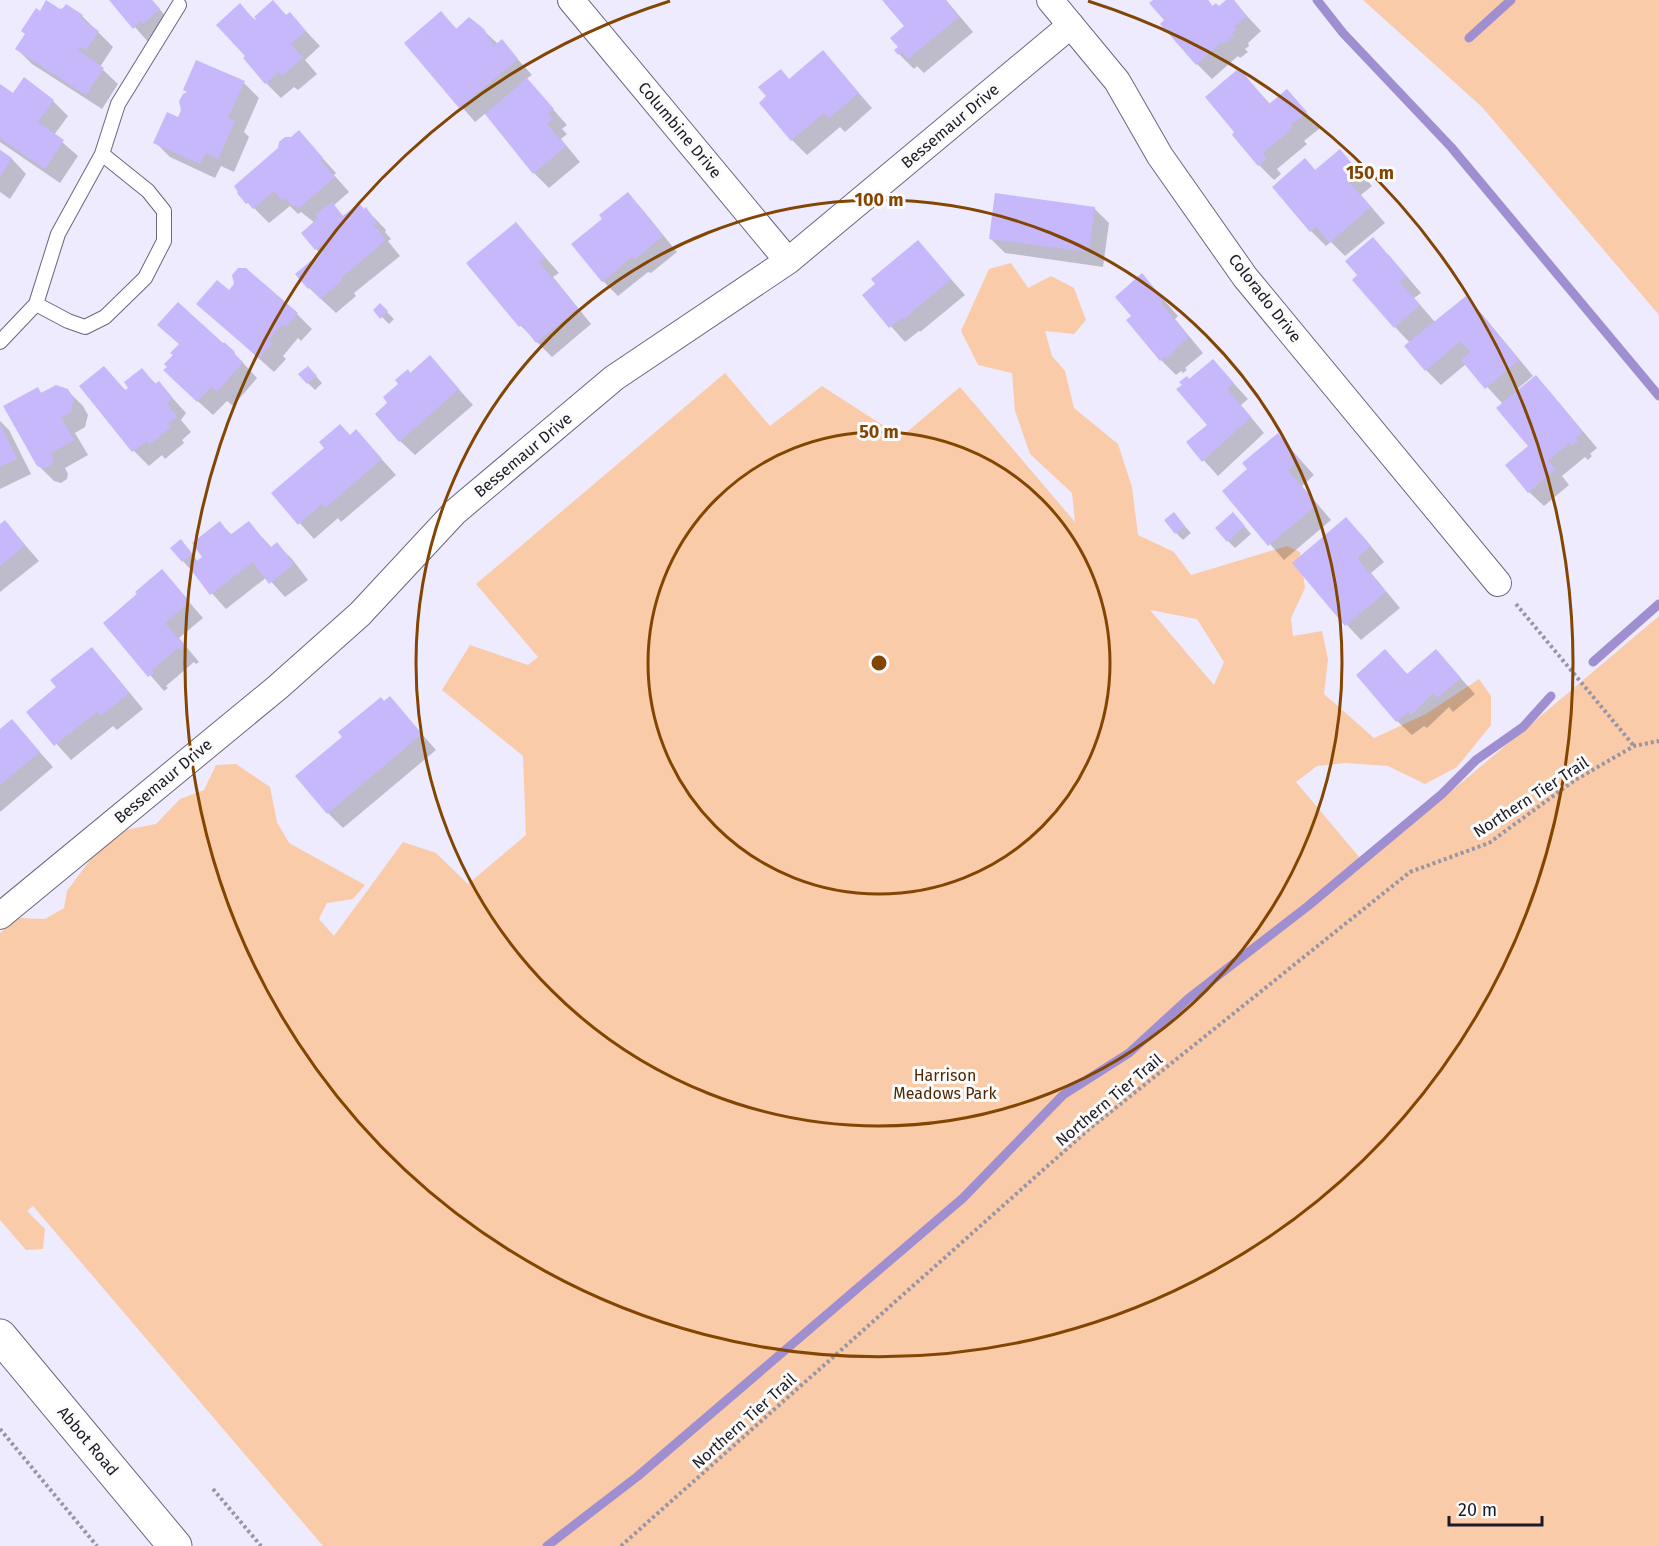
<svg xmlns="http://www.w3.org/2000/svg" width="1659" height="1546" viewBox="0 0 1659 1546" font-family="'Fira Sans',sans-serif">
	<style>
		.green { fill: #f9cba8; fill-rule: evenodd }
		.shadow { fill: #0003 }
		.lines { fill: none; stroke-linecap: round; stroke-linejoin: round }
		.stream { stroke: #9f8fd1; stroke-width: 9 }
		.building { fill: #c7b8fc }
		.lane-casing { stroke: #6c6681; stroke-width: 16 }
		.street-casing { stroke: #6c6681; stroke-width: 28 }
		.secondary-casing { stroke: #6c6681; stroke-width: 35 }
		.path { stroke: #9895a5; stroke-width: 4; stroke-dasharray: 3 3; stroke-linecap: butt }
		.lane { stroke: #fff; stroke-width: 14 }
		.street { stroke: #fff; stroke-width: 26 }
		.secondary { stroke: #fff; stroke-width: 33 }
		.ring { fill: none; stroke: #824502; stroke-width: 3 }
		.labels { text-anchor: middle; dominant-baseline: central; stroke-width: 6; stroke-linejoin: round; paint-order: stroke }
		.street-label { font-size: 16px; fill: #1c1a25; stroke: #fbfbfb }
		.park-label { font-size: 16px; fill: #502801; stroke: #fbfbfb }
		.centre { fill: #824502; stroke: #fbfbfb; stroke-width: 3 }
		.ring-label { font-size: 18px; text-anchor: middle; font-weight: bold; fill: #824502; stroke: #fbfbfb; stroke-width: 6; stroke-linejoin: round; paint-order: stroke }
	</style>
	<rect width="100%" height="100%" fill="#eeebfe"/>
	<path class="green" d="M1363,0H1659V315L1482,107Z
		M1011,263L1028,288L1051,276L1074,288L1086,320L1074,334L1045,331L1052,356L1065,371L1074,408L1118,444L1132,487L1138,535L1174,552L1191,575L1287,546L1300,552L1305,588L1291,618L1293,636L1322,631L1328,659L1324,694L1374,738L1426,714L1479,679L1491,696V725L1457,767L1425,784L1388,766L1345,763L1317,766L1296,782L1365,864L1659,616V1546H323L33,1206L27,1211L45,1229L43,1249L26,1250L0,1220V933L18,918L45,919L64,908L67,891L93,856L125,830L156,824L180,799L204,790L216,765L236,764L270,787L277,822L289,843L365,885L353,899L327,903L319,919L334,936L403,842L436,853L468,884L526,835L523,756L442,690L470,645L528,665L538,657L476,584L725,373L770,426L822,386L901,437L960,387L1075,522L1072,493L1030,454L1015,411L1012,373L978,365L961,331L989,269ZM1150,610L1197,619L1224,662L1214,685Z"/>
	<path class="shadow" d="M111,0H152L173,25L149,43Z
		M884,0H946L973,32L924,73L917,66L914,69L896,51L900,47L906,26Z
		M1155,0H1208L1213,7L1219,8L1229,0H1232L1261,31L1248,43L1249,46L1245,49L1248,52L1240,58L1238,56L1212,79L1197,64L1167,21Z
		M273,2L287,16L290,14L320,46L305,60L317,74L298,90L294,87L281,98L266,83L248,56L240,5L256,21Z
		M59,11L82,16L113,47L100,67L118,84L102,109L32,64L17,49L40,13Z
		M441,13L457,29L483,30L498,44L501,41L532,75L526,79L567,125L562,129L567,134L561,139L580,162L549,188L534,173L486,113L475,122L406,43Z
		M823,52L872,108L845,132L840,127L807,155L792,140L790,80Z
		M1239,70L1271,105L1287,91L1320,128L1304,141L1307,144L1277,169L1281,174L1274,180L1259,165L1237,132Z
		M244,83L259,98L244,132L249,137L234,172L221,166L215,178L170,157L155,142L179,119L188,93L185,90Z
		M0,86L14,95L53,101L68,116L54,135L78,156L60,183L0,142Z
		M299,132L336,173L334,175L349,192L333,206L344,217L366,209L386,230L385,232L391,239L388,241L400,256L354,293L356,296L336,313L309,288L321,254L316,249L315,223L301,212L298,214L290,206L269,223L239,193Z
		M0,151L12,159L26,174L10,199L0,192Z
		M1340,151L1372,186L1361,195L1385,223L1345,256L1331,242L1326,246L1311,231L1305,160L1316,171Z
		M628,194L642,209L677,252L651,273L648,272L618,296L603,281L573,244L604,219Z
		M1094,208L1109,223L1103,267L1005,253L990,238Z
		M516,224L559,273L553,277L591,324L552,357L521,326L468,263Z
		M918,242L965,295L920,332L919,331L905,342L864,296Z
		M1388,254L1421,293L1414,298L1435,322L1466,298L1481,313L1533,376L1516,390L1518,392L1535,377L1550,392L1597,448L1590,454L1592,456L1588,460L1585,457L1562,476L1569,485L1544,506L1529,492L1530,447L1503,404L1466,364L1441,385L1426,370L1410,343L1395,327Z
		M1142,275L1178,316L1175,319L1203,353L1185,368L1187,370L1183,373L1181,371L1176,375L1161,360L1133,316Z
		M236,285L297,314L312,329L301,341L298,338L283,356L286,359L274,372L198,304L229,292Z
		M380,305L394,319L389,324L375,310Z
		M234,353L257,378L233,406L227,401L213,415L180,385Z
		M430,357L473,405L415,455L400,441L389,403L411,374Z
		M1213,361L1248,399L1241,405L1264,433L1218,476L1188,443L1209,426L1189,381Z
		M104,368L126,391L142,370L157,385L159,383L186,413L181,420L191,432L182,440L184,443L165,459L162,455L149,466L134,451L81,387Z
		M300,375H315L322,383L315,390Z
		M37,389L43,394L67,390L83,406L88,415L85,427L75,433L88,455L65,468L68,474L67,479L61,483L54,481L38,465Z
		M0,421L9,430L31,474L0,489Z
		M356,431L396,475L341,522L338,518L314,539L273,493Z
		M1278,435L1314,475L1302,486L1331,520L1284,560L1224,491L1249,470Z
		M1180,521L1191,533L1183,540L1176,533Z
		M1240,521L1251,534L1235,548L1228,541Z
		M5,522L39,561L0,592V525Z
		M220,523L232,535L249,523L272,548L277,544L292,559L308,580L285,597L267,577L226,609L183,561L188,548L198,562L204,557Z
		M1361,534L1384,562L1371,573L1400,608L1361,640L1347,625Z
		M162,571L203,618L179,638L199,662L196,664L194,662L166,686L168,688L164,691L105,623Z
		M92,649L106,664L143,709L117,730L113,726L71,760L28,712L58,687Z
		M1385,651L1408,675L1436,651L1475,694L1453,712L1449,707L1427,728L1424,726L1412,735L1397,721Z
		M390,698L436,750L343,828L328,813L385,703Z
		M12,721L53,767L0,812V731Z"/>
	<g class="lines">
		<path class="stream" d="M1317,0L1343,33L1451,147L1659,396
			M1469,38L1511,0
			M1593,662L1659,604
			M547,1546L638,1476L963,1198L1063,1095L1129,1053L1189,998L1308,906L1442,794L1476,760L1523,727L1551,696"/>
	</g>
	<path class="building" d="M46,0L60,9L63,8L66,4L83,15L81,19L99,31L86,50L80,47L78,50L104,68L86,95L15,49L25,34L21,31L36,8L40,11Z
		M109,0H152L160,9L143,24L141,21L133,29Z
		M273,0L286,15L290,12L306,31L291,44L303,58L282,76L279,72L265,84L243,58L245,56L216,25L240,3L254,20L256,19L254,17Z
		M882,0H945L959,17L908,59L902,52L898,55L894,50L898,47L890,38L904,26Z
		M1153,0H1208L1212,6L1216,3L1219,6L1226,0H1234L1247,16L1234,27L1236,30L1232,33L1234,36L1224,44L1222,42L1196,65L1160,24L1164,20L1149,3Z
		M441,11L456,29L469,17L484,29L494,46L502,39L518,59L459,108L404,43Z
		M823,50L859,93L829,118L824,113L791,141L759,103L766,96L758,87L781,69L789,79Z
		M196,60L245,81L228,118L235,121L218,159L206,153L200,164L153,143L167,112L178,117L181,110L179,101L183,94L187,92L183,90Z
		M1239,68L1269,104L1287,89L1307,112L1291,125L1293,128L1263,153L1267,159L1258,166L1232,135L1234,132L1205,97Z
		M24,77L54,100L38,122L64,140L45,169L0,138V84L13,93Z
		M527,78L554,109L548,113L553,119L547,124L566,146L533,174L485,114Z
		M299,130L323,158L320,160L335,177L298,209L295,205L293,206L285,198L282,201L274,191L253,209L248,203L246,204L237,193L238,192L234,186L278,148L279,142L285,137H291Z
		M1340,149L1358,171L1347,180L1371,207L1329,243L1316,227L1310,232L1272,187L1305,158L1315,170Z
		M0,150L12,158L0,176Z
		M628,192L663,236L635,259L632,257L602,282L571,244L602,219L599,215Z
		M995,193L1095,207L1089,252L989,239Z
		M332,202L343,216L359,203L364,209L366,207L377,223L374,225L386,240L341,278L343,280L320,299L310,287L308,289L295,274L324,250L320,245L315,250L301,233L318,218L315,215Z
		M516,222L545,257L539,262L578,308L536,343L522,325L519,327L466,263Z
		M1373,237L1407,277L1400,282L1420,305L1394,328L1352,280L1357,275L1345,261Z
		M918,240L951,279L904,319L903,317L889,328L862,295L875,284L871,279Z
		M238,268H246L298,313L286,327L282,324L268,341L272,343L259,358L196,304L217,280L229,290L234,284L232,275Z
		M1142,273L1164,300L1161,303L1189,337L1172,352L1173,354L1167,359L1165,357L1160,361L1126,320L1131,316L1115,297Z
		M1466,296L1519,360L1485,389L1461,360L1470,352L1461,341L1425,371L1404,346Z
		M178,302L223,343L224,342L235,352L234,354L243,362L217,392L211,387L197,402L163,370L167,367L164,364L173,355L170,353L179,344L157,325Z
		M380,303L388,311L380,319L373,310Z
		M430,355L459,389L399,442L375,414L387,403L383,397L398,384L395,380L408,369L410,373Z
		M1213,359L1234,383L1227,389L1251,417L1202,462L1186,442L1207,425L1176,389L1182,385L1179,382L1187,376L1189,379Z
		M104,366L125,390L128,388L124,382L142,368L155,384L159,381L172,397L167,404L177,417L168,424L171,427L149,445L147,441L132,452L79,386Z
		M308,366L317,376L307,384L298,374Z
		M1536,375L1583,432L1576,438L1578,441L1572,446L1569,443L1548,461L1556,469L1528,493L1505,465L1528,446L1496,408Z
		M56,385L68,389L74,399L71,412L61,417L74,440L51,453L54,458L52,464L45,469L37,466L3,406L38,387L41,393Z
		M0,424L17,459L0,467Z
		M340,424L350,435L356,429L382,459L325,508L322,504L298,525L271,493L324,448L319,442Z
		M1278,433L1300,460L1288,470L1317,505L1268,546L1222,491L1247,469L1242,463Z
		M1174,512L1185,526L1175,534L1164,520Z
		M1233,512L1245,526L1227,542L1215,528Z
		M1346,517L1371,546L1357,558L1386,592L1345,626L1292,563Z
		M5,520L25,545L0,566V524Z
		M220,521L230,535L249,521L270,548L277,542L294,564L269,584L253,562L210,595L189,567L202,557L192,543Z
		M181,539L192,554L182,562L170,548Z
		M162,569L190,602L165,623L185,646L180,650L178,648L152,670L154,672L148,677L103,623L137,594L135,592Z
		M92,647L129,693L101,716L97,712L54,746L26,712L56,687L50,680Z
		M1385,649L1407,674L1436,649L1461,678L1437,698L1433,693L1411,715L1408,712L1396,722L1356,675Z
		M390,696L422,734L327,814L295,776L342,737L338,732L381,697L384,701Z
		M12,719L40,752L0,785V729Z"/>
	<g class="lines">
		<defs>
			<path id="lane" d="M36,304L68,321L85,327L105,317L145,278L164,241V211L148,191L102,154
				M0,342L36,304L58,234L102,154L118,104L179,5"/>
			<path id="street" d="M571,0L788,261
				M1050,0L1117,81L1160,156L1245,277L1498,583
				M0,916L278,687L360,614L455,512L614,378L788,261L1071,25"/>
			<path id="secondary" d="M0,1336L175,1546"/>
		</defs>
		<use href="#lane" class="lane-casing"/>
		<use href="#street" class="street-casing"/>
		<use href="#secondary" class="secondary-casing"/>
		<path class="path" d="M1516,604L1634,746
			M0,1429L97,1546
			M213,1489L261,1546
			M621,1546L1088,1130L1410,872L1489,843L1575,780L1634,746L1659,741"/>
		<use href="#lane" class="lane"/>
		<use href="#street" class="street"/>
		<use href="#secondary" class="secondary"/>
	</g>
	<g class="ring">
		<circle cx="879" cy="663" r="231"/>
		<circle cx="879" cy="663" r="463"/>
		<path d="M1088 1A694 694 0 1 1 670 1"/>
	</g>
	<g class="labels">
		<g class="street-label">
			<text transform="translate(950 126) rotate(-40)">Bessemaur Drive</text>
			<text transform="translate(680 130) rotate(50)">Columbine Drive</text>
			<text transform="translate(1265 298) rotate(52)">Colorado Drive</text>
			<text transform="translate(523 455) rotate(-40)">Bessemaur Drive</text>
			<text transform="translate(163 781) rotate(-40)">Bessemaur Drive</text>
			<text transform="translate(1531 797) rotate(-33)">Northern Tier Trail</text>
			<text transform="translate(1109 1100) rotate(-40)">Northern Tier Trail</text>
			<text transform="translate(744 1421) rotate(-42)">Northern Tier Trail</text>
			<text transform="translate(88 1441) rotate(50)">Abbot Road</text>
		</g>
		<g class="park-label">
			<text x="945" y="1075">Harrison<tspan x="945" dy="18">Meadows Park</tspan></text>
		</g>
	</g>
	<circle cx="879" cy="663" r="9" class="centre"/>
	<g class="ring-label">
		<text x="1370" y="179">150 m</text>
		<text x="879" y="206">100 m</text>
		<text x="879" y="438">50 m</text>
	</g>
	<path d="M1449 1516v9h93v-9" fill="none" stroke="#1c1a25" stroke-width="3"/>
	<text x="1458" y="1516" font-size="18" fill="#1c1a25" stroke="#fbfbfb" stroke-width="4.5" paint-order="stroke">20 m</text>
</svg>
